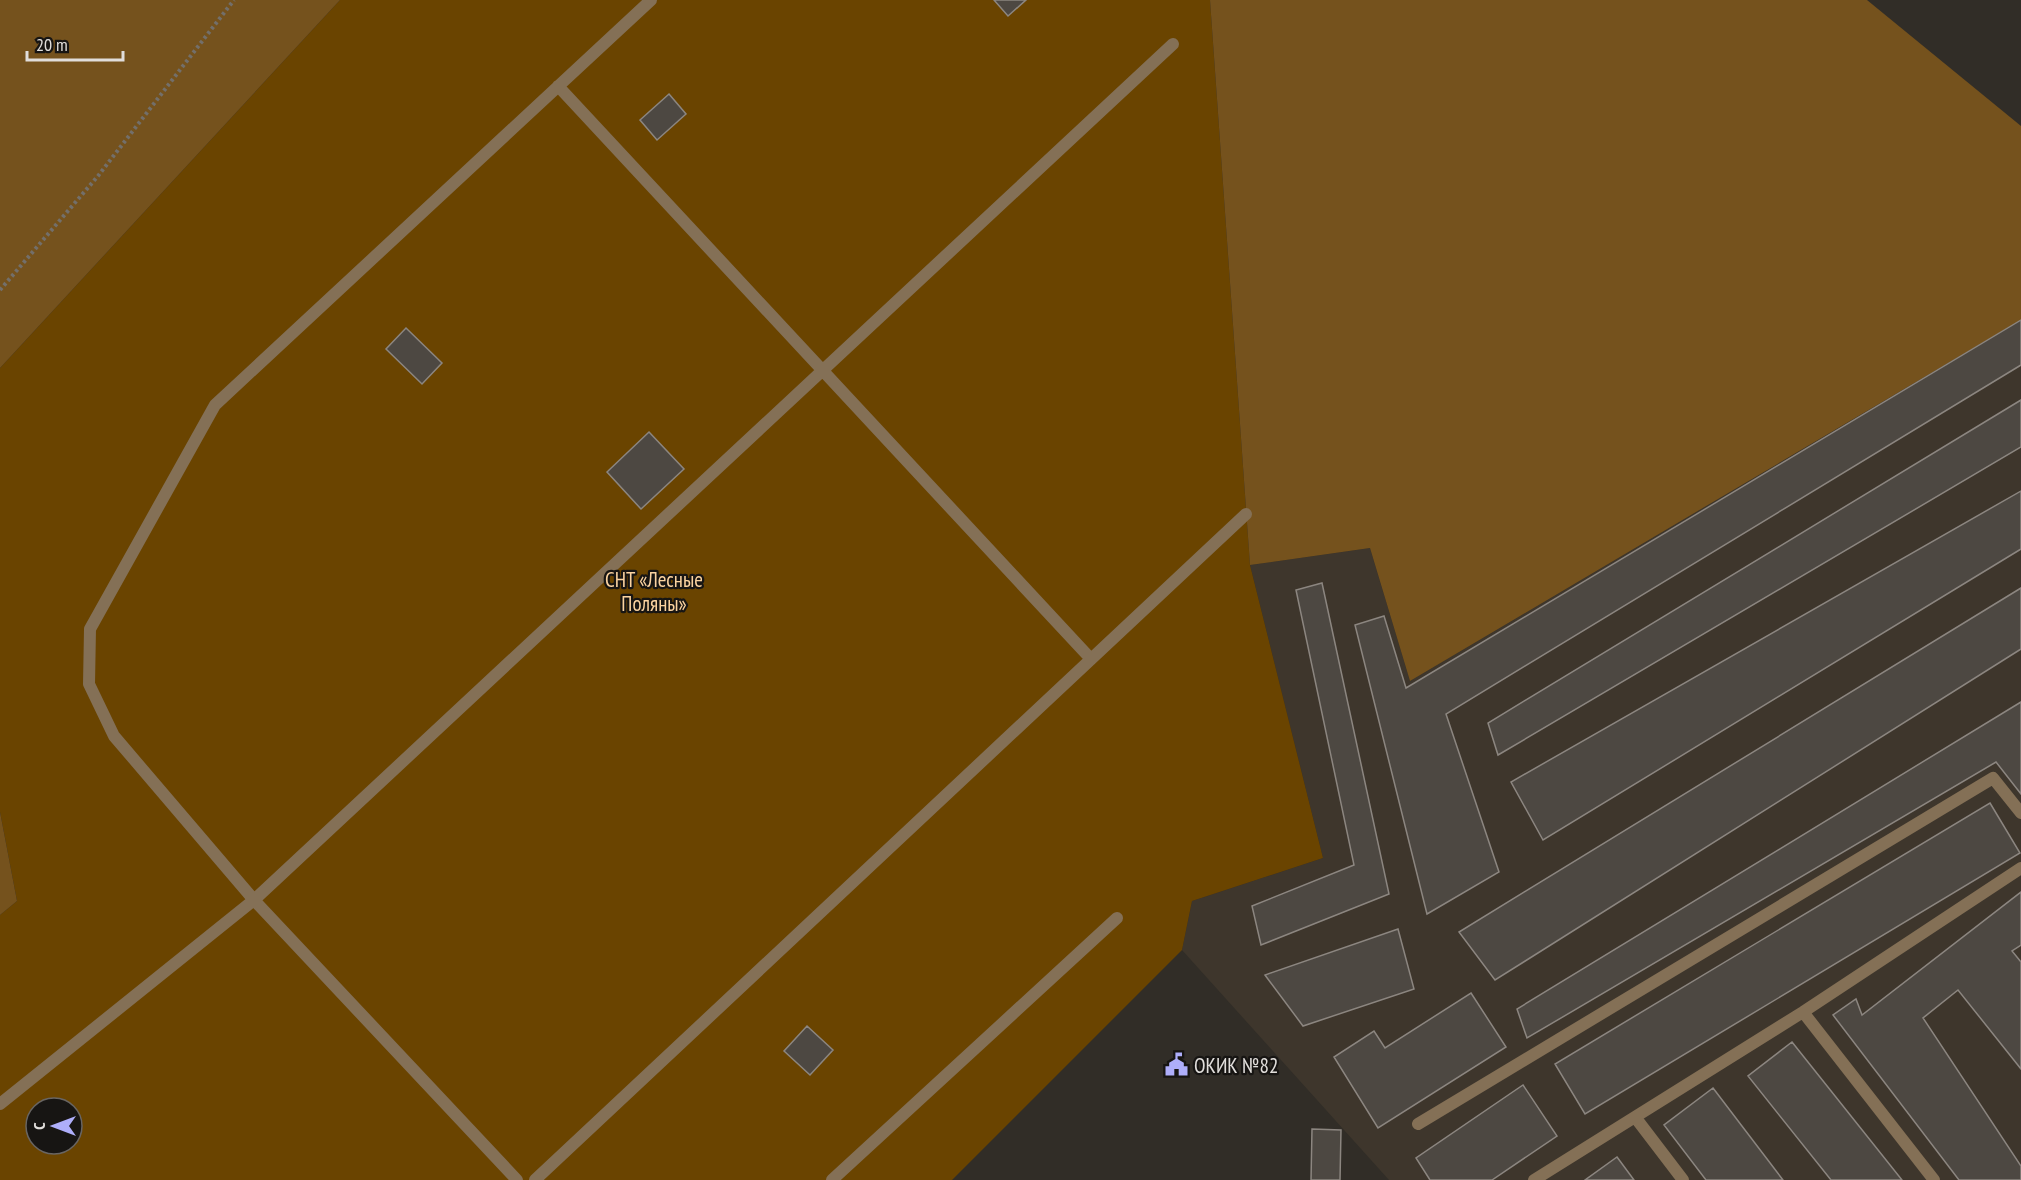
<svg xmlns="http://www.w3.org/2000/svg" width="2021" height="1180" viewBox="0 0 2021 1180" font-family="'PT Sans Narrow',sans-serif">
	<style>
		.built { fill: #3e362c }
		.green { fill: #6a4400; fill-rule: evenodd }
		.forest { fill: #75521d }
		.building { fill: #4d4842; stroke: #8c8680; stroke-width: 1.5 }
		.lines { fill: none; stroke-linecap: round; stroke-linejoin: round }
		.path { stroke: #736f6a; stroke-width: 4; stroke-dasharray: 3 3; stroke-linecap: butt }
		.lane { stroke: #847056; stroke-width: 12 }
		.labels { text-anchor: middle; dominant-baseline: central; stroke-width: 4.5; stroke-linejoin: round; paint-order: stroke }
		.park-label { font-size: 21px; fill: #fbd3a0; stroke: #171513 }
		.poi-label { font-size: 21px; fill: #e1dedb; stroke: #171513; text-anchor: start }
	</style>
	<rect width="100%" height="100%" fill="#312d27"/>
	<path class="built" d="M2021,320V1180H1389L1182,950L1192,901L1323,858L1250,565L1370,548L1410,681Z"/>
	<path class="green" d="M340,0H1210L1250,565L1323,858L1192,901L1182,950L952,1180H0V915L17,901L0,812V368ZM36,1108H72V1144H36Z"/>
	<path class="forest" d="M0,0H340L0,368Z
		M1210,0H1867L2021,126V320L1410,681L1370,548L1250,565Z
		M0,812L17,901L0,915Z"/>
	<path class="building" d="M994,0H1026L1008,16Z
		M669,94L686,114L657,140L640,120Z
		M2021,320V365L1446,714L1499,872L1427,914L1355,625L1384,616L1406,688Z
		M406,328L442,363L422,384L386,349Z
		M2021,400V447L1498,755L1488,723Z
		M649,432L684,469L641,509L607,472Z
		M2021,491V549L1543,840L1511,782Z
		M1322,583L1389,894L1261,945L1252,906L1354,865L1296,590Z
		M2021,588V649L1495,980L1459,932Z
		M2021,702V794L1996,762L1527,1038L1517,1009Z
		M1990,803L2020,853L1585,1114L1555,1064Z
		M2021,892V945L2012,951L2021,962V1069L1958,990L1923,1018L2021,1166V1180H1959L1833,1015L1856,999L1862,1015Z
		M1398,929L1414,989L1303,1026L1265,975Z
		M1471,993L1506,1047L1378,1128L1334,1057L1374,1031L1385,1048Z
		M807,1026L833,1050L810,1075L784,1051Z
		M1792,1042L1902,1180H1831L1748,1076Z
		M1523,1085L1557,1136L1492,1180H1430L1416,1158Z
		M1713,1088L1783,1180H1706L1664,1125Z
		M1312,1129L1341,1130L1340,1180H1311Z
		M1617,1157L1634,1180H1585Z"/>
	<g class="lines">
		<path class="path" d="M0,290L98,176L234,0"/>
		<path class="lane" d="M558,86L1091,659
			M1803,1012L1934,1180
			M0,1104L254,900L1173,44
			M1635,1117L1683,1180
			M1418,1124L1993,778L2021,813
			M517,1180L254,900L114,736L89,684L90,629L215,405L651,0
			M535,1180L1246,514
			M832,1180L1117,918
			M1534,1180L1803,1012L2021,868"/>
	</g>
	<defs>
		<symbol id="civic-bare" viewBox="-9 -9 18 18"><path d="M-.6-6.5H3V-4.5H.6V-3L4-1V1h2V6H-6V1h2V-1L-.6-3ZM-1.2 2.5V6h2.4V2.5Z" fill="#aeaefa" stroke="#171513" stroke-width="2.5" paint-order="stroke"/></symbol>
	</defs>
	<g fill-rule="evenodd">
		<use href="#civic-bare" x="1160" y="1048" width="33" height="33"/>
	</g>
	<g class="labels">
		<g class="park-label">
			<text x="654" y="579">СНТ «Лесные<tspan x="654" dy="24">Поляны»</tspan></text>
		</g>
		<g class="poi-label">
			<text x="1194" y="1065">ОКИК №82</text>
		</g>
	</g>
	<g transform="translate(54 1126) rotate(270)"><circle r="28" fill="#171513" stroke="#686563" stroke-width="1.5"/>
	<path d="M0-4.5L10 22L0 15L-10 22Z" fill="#aeaefa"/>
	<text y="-9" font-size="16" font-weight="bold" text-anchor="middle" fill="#e1dedb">С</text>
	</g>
	<path d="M27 51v9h96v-9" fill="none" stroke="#e1dedb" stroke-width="3"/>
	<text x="36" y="51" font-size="18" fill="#e1dedb" stroke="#171513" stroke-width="4.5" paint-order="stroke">20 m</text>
</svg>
